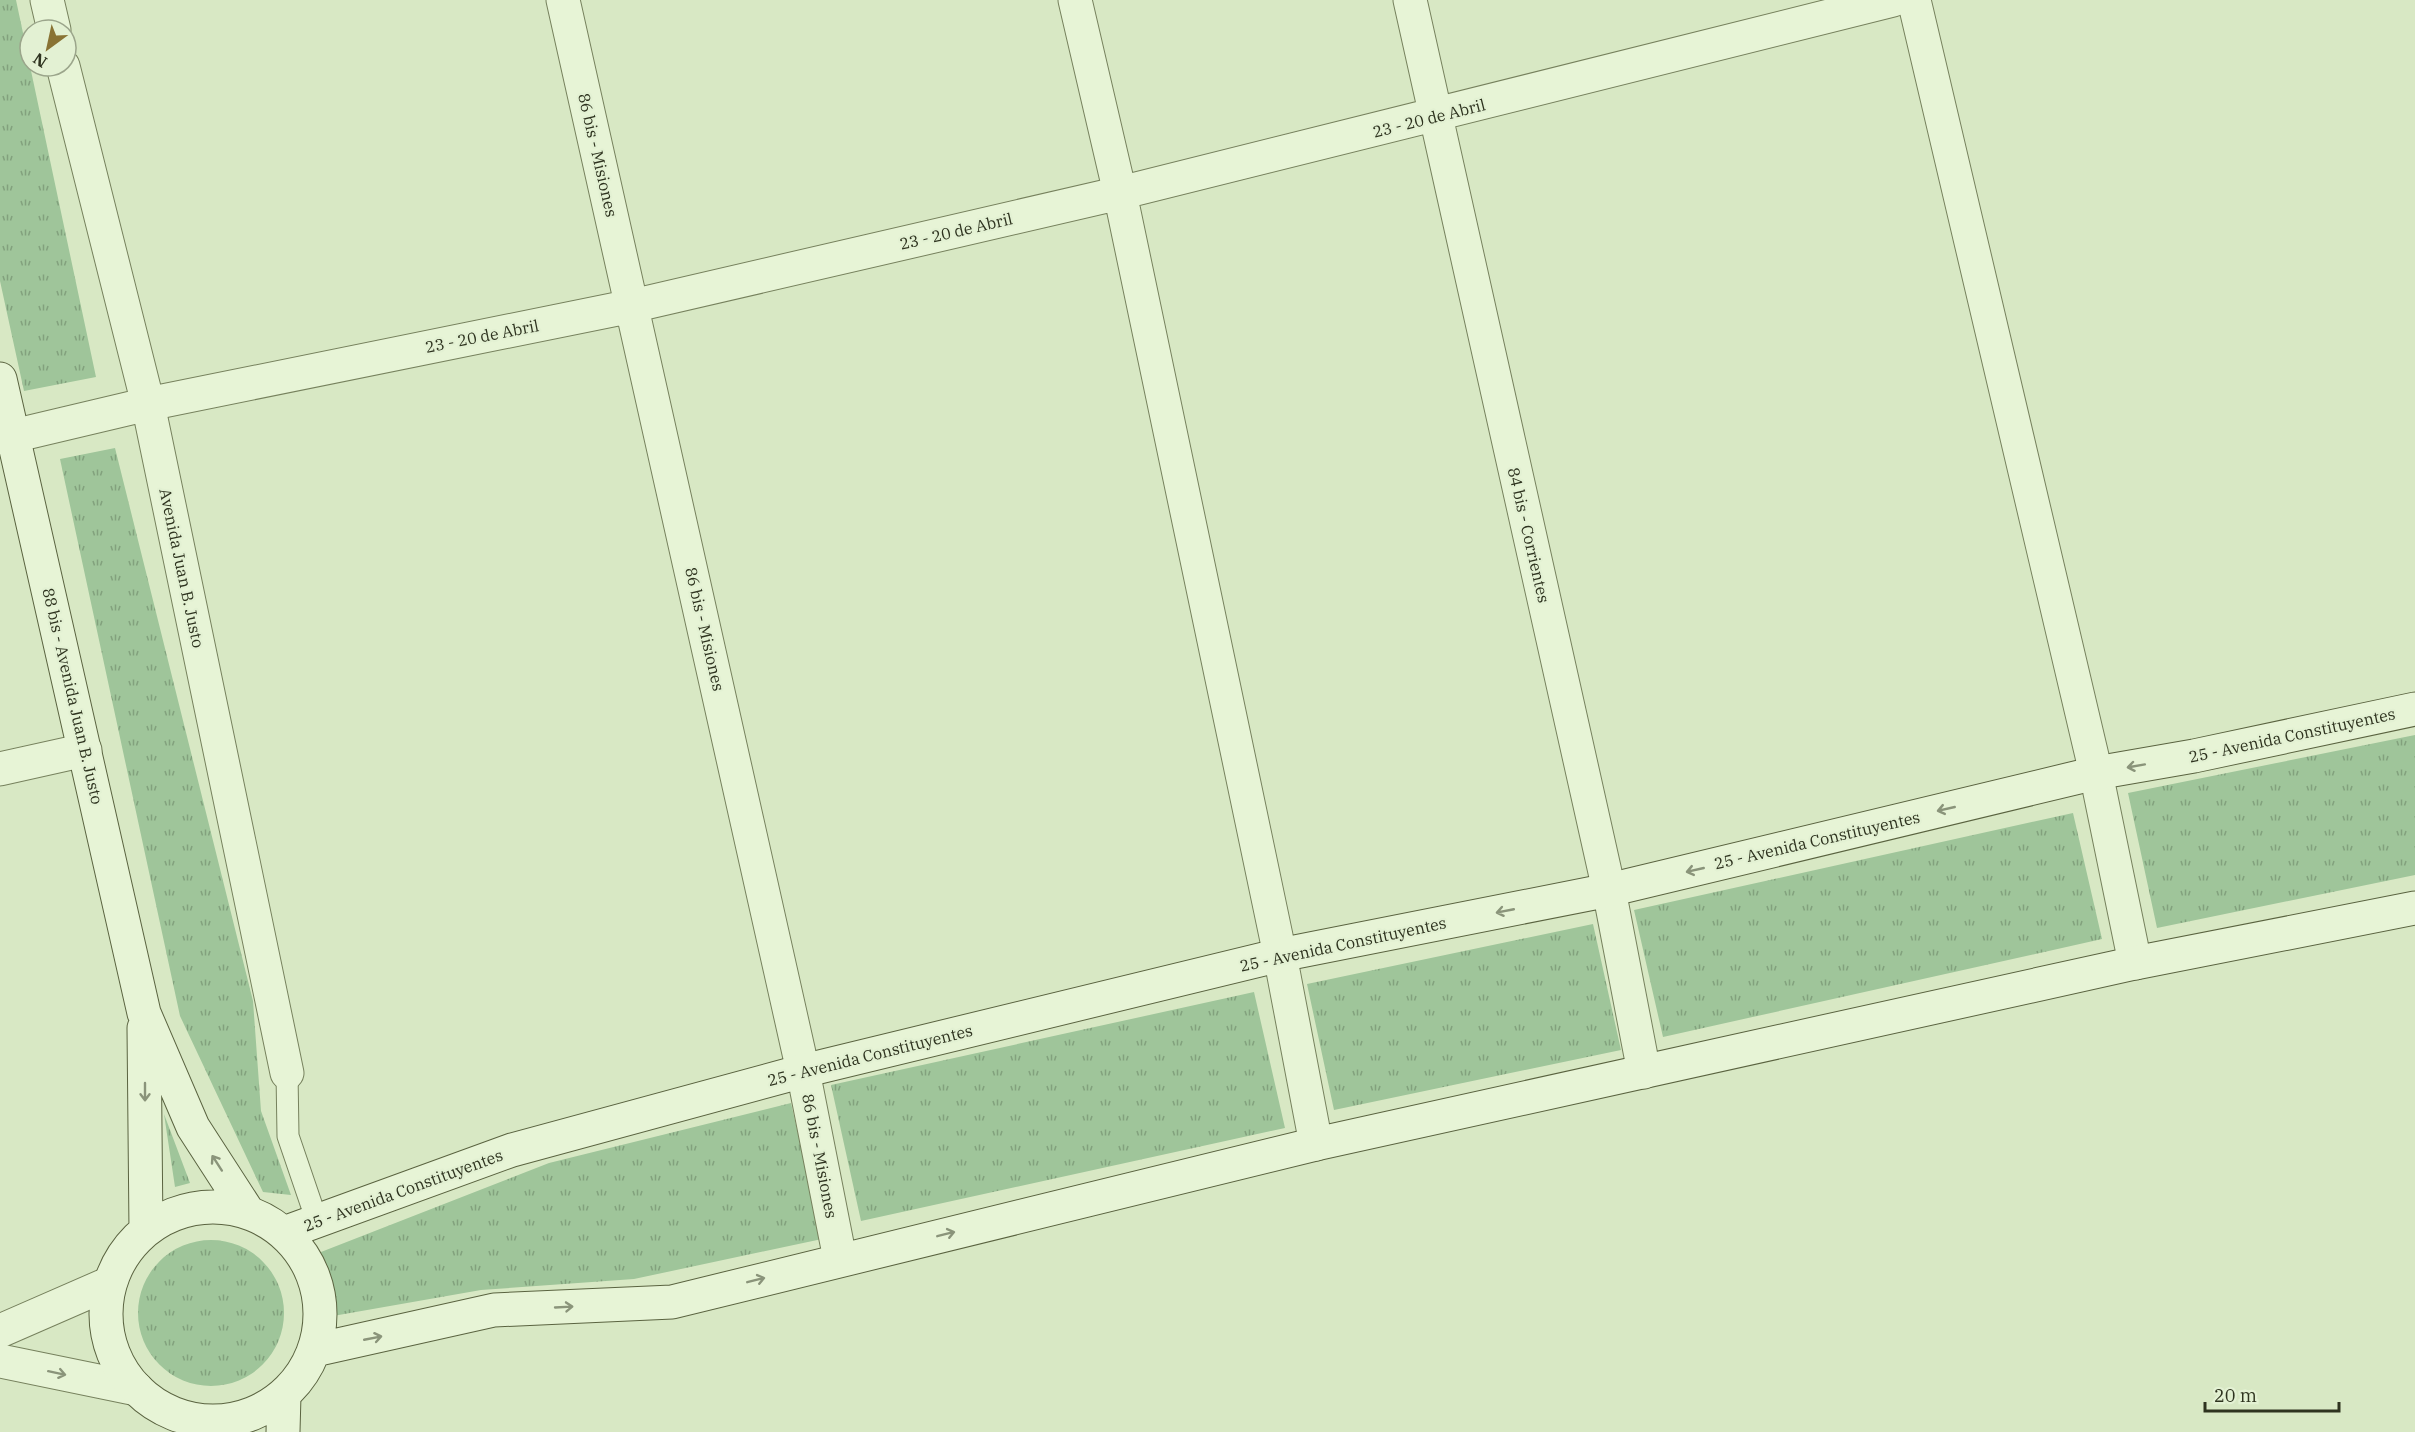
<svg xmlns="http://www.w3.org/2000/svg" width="2415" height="1432" viewBox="0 0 2415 1432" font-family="'IBM Plex Serif',serif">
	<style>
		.grass { fill: url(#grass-tufts) }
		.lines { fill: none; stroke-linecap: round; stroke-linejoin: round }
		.service-casing { stroke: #76815d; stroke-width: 23 }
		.minor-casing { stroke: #76815d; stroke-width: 35 }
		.secondary-casing { stroke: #5a6340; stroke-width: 35 }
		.service { stroke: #e7f4d6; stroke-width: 21 }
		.minor { stroke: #e7f4d6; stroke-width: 33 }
		.secondary { stroke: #e7f4d6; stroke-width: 33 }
		.oneway { stroke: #8a947a }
		.labels { text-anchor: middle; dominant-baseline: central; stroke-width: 4.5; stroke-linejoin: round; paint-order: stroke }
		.street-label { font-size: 16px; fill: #2e331f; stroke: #e3f1d3 }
	</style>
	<defs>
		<pattern id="grass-tufts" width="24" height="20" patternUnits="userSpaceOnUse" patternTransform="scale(1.5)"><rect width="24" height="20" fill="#9fc59a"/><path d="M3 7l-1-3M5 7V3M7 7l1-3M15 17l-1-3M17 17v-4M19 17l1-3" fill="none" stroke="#82a17d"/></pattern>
	</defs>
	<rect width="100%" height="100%" fill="#d8e8c4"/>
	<path class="grass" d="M0,0H16L96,377L24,391L0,281Z
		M115,448L253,1001L261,1111L291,1195L263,1192L180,1016L60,459Z
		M2415,735V875L2157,928L2128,793Z
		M2073,813L2102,939L1663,1037L1634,910Z
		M1593,924L1621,1050L1334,1110L1307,984Z
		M1254,992L1285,1128L861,1221L831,1085Z
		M791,1103L822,1239L634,1279L481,1290L333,1316L321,1252L549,1163Z
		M164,1114L190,1183L175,1187Z
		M138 1313a73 73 0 1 1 146 0a73 73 0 1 1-146 0Z"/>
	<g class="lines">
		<defs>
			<path id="service" d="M287,1073L288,1136L317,1221"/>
			<path id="minor" d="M47,0L54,30
				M563,0L803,1071L840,1259
				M1075,0L1120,193L1280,955L1316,1144
				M1410,0L1609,890L1644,1072
				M1914,0L2096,773L2135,963
				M63,66L148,404L287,1073
				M13,436L148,404L632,306L1120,193L1893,0
				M0,769L85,750
				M0,1331L110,1283
				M0,1361L137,1389"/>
			<path id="secondary" d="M0,379L144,1013L193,1127L248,1212
				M144,1028L146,1230
				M106 1314a107 107 0 1 1 214 0a107 107 0 1 1-214 0Z
				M284,1233L512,1150L803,1071L1280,955L1609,890L2096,773L2194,756L2415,709
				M315,1350L494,1310L672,1302L1316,1144L2135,963L2415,908
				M283,1432L284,1395"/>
		</defs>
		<use href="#service" class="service-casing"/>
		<use href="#minor" class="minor-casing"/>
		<use href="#secondary" class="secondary-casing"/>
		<use href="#service" class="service"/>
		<use href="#minor" class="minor"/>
		<use href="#secondary" class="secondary"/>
	</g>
	<defs><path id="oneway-shaft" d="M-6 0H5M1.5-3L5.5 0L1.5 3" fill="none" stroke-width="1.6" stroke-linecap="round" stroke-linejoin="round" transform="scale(1.5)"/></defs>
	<g class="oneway">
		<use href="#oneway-shaft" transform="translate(2136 766) rotate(170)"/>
		<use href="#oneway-shaft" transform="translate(1946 809) rotate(167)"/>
		<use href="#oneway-shaft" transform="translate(1695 870) rotate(167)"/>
		<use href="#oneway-shaft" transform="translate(1505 911) rotate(169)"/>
		<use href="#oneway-shaft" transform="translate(145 1092) rotate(90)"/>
		<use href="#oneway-shaft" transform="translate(217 1163) rotate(-123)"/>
		<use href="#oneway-shaft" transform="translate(946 1234) rotate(-14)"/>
		<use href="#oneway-shaft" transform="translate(756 1280) rotate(-14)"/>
		<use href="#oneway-shaft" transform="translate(564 1307) rotate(-3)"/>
		<use href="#oneway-shaft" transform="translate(373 1338) rotate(-11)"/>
		<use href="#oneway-shaft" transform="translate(57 1373) rotate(12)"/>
	</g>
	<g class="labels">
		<g class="street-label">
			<text transform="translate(1429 118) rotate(-14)">23 - 20 de Abril</text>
			<text transform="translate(598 155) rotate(77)">86 bis - Misiones</text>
			<text transform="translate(956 231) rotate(-13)">23 - 20 de Abril</text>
			<text transform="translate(482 336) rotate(-11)">23 - 20 de Abril</text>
			<text transform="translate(1529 535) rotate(77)">84 bis - Corrientes</text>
			<text transform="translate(182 568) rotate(78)">Avenida Juan B. Justo</text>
			<text transform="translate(705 629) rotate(77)">86 bis - Misiones</text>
			<text transform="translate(73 696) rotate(77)">88 bis - Avenida Juan B. Justo</text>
			<text transform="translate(2292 735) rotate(-12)">25 - Avenida Constituyentes</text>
			<text transform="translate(1817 840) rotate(-13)">25 - Avenida Constituyentes</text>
			<text transform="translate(1343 944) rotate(-12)">25 - Avenida Constituyentes</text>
			<text transform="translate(870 1055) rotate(-14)">25 - Avenida Constituyentes</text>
			<text transform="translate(820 1156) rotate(79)">86 bis - Misiones</text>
			<text transform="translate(403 1190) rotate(-20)">25 - Avenida Constituyentes</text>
		</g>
	</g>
	<g transform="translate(48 48) rotate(213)"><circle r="28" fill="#e3f1d3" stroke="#9ba58b" stroke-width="1.5"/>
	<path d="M0-4.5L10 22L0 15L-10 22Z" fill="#897334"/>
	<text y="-9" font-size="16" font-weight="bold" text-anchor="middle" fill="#2e331f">N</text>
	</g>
	<path d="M2205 1402v9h134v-9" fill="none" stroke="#2e331f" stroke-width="3"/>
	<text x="2214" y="1402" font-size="18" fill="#2e331f" stroke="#e3f1d3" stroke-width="4.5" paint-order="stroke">20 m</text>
</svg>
